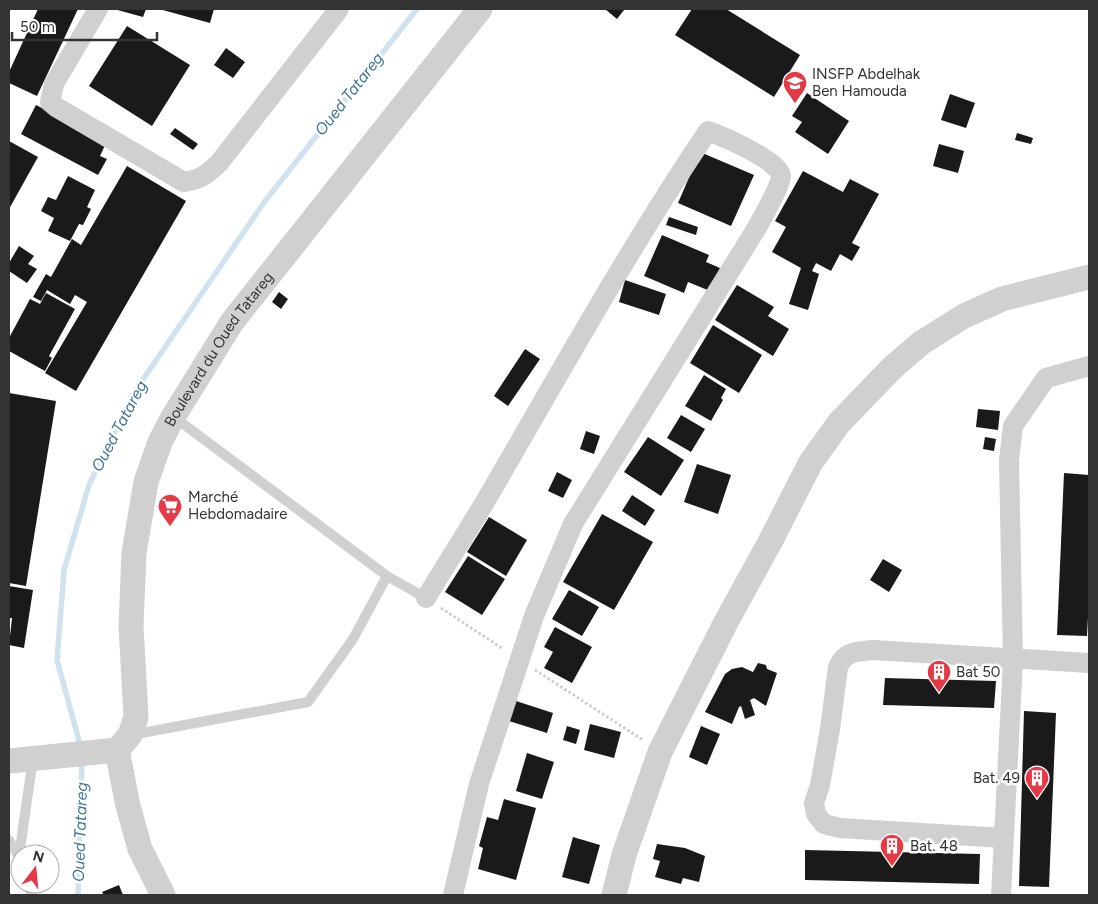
<svg xmlns="http://www.w3.org/2000/svg" width="1098" height="904" viewBox="0 0 1098 904" font-family="Figtree,sans-serif">
	<style>
		.lines { fill: none; stroke-linecap: round; stroke-linejoin: round }
		.stream { stroke: #cfe2ee; stroke-width: 5.5 }
		.building { fill: #1a1a1a }
		.path { stroke: #cdcdcd; stroke-width: 3; stroke-dasharray: 2.5 2.5; stroke-linecap: butt }
		.service { stroke: #d0d0d0; stroke-width: 10 }
		.minor { stroke: #d0d0d0; stroke-width: 20 }
		.tertiary { stroke: #d0d0d0; stroke-width: 25 }
		.labels { text-anchor: middle; dominant-baseline: central; stroke-width: 5; stroke-linejoin: round; paint-order: stroke }
		.poi-label { font-size: 15px; fill: #333; stroke: #fff; text-anchor: start }
		.street-label { font-size: 15px; fill: #333; stroke: #fff }
		.water-label { font-size: 16px; font-style: italic; fill: #3f7597; stroke: #fff }
	</style>
	<rect width="100%" height="100%" fill="#fff"/>
	<g class="lines">
		<path class="stream" d="M81,748L57,660L64,570L89,485L133,394L265,201L417,9
			M78,895L82,760"/>
	</g>
	<path class="building" d="M38,9H78L37,96L9,83V72Z
		M114,9H146L143,17Z
		M159,9H214L210,23Z
		M605,9H622L624,10L617,19Z
		M692,9H726L800,55L774,97L675,35Z
		M127,26L190,65L152,126L89,86Z
		M226,48L245,62L233,78L214,65Z
		M807,93L849,121L828,154L795,132L802,122L792,116Z
		M950,94L975,103L966,128L941,120Z
		M36,105L107,141L100,156L107,159L98,175L21,134Z
		M175,128L198,144L193,150L170,134Z
		M1017,133L1033,138L1031,144L1015,140Z
		M9,141L38,157L9,209Z
		M939,144L964,151L958,173L933,166Z
		M700,152L754,175L731,226L678,203Z
		M127,166L186,201L76,391L45,373L87,302L75,295L70,304L47,290L41,301L33,297L46,274L51,277L72,239L81,245Z
		M803,171L843,192L850,179L879,194L852,243L860,247L852,261L840,254L831,271L816,263L812,271L819,274L808,310L789,304L801,268L772,252L786,227L775,221Z
		M68,176L95,190L87,207L91,209L83,225L79,224L70,241L48,231L54,218L41,211L48,197L56,200Z
		M669,217L698,227L696,235L666,225Z
		M662,235L709,255L706,262L720,268L710,291L688,282L684,293L644,276Z
		M19,246L34,256L28,264L37,269L27,283L9,271V263Z
		M625,280L666,294L659,315L619,302Z
		M737,285L774,307L768,316L789,329L773,356L715,320Z
		M279,292L288,299L281,309L272,302Z
		M46,293L75,309L49,356L52,358L45,371L9,351V338L30,299L40,304Z
		M713,325L762,355L739,393L690,363Z
		M525,349L540,359L508,406L494,396Z
		M704,375L726,389L721,398L723,400L711,421L685,406Z
		M9,393L56,401L26,586L9,583Z
		M978,409L1000,411L998,430L976,427Z
		M681,415L705,429L691,452L667,438Z
		M586,431L600,436L594,454L580,449Z
		M648,437L684,460L661,496L624,472Z
		M985,437L996,439L994,451L983,449Z
		M697,464L731,475L718,514L684,502Z
		M557,472L572,480L563,498L548,491Z
		M1064,473L1089,475V599L1087,636L1057,635Z
		M632,495L655,510L645,526L622,511Z
		M602,514L653,542L614,610L563,582Z
		M489,517L527,540L506,576L467,552Z
		M468,556L505,579L482,615L445,592Z
		M883,559L902,570L889,592L870,580Z
		M9,586L33,590L24,648L9,645L12,618H9Z
		M569,590L599,607L582,636L552,619Z
		M555,627L592,647L572,683L544,668L553,652L544,647Z
		M758,663L766,665L767,669L777,673L766,706L754,698L750,700L755,715L745,719L741,706L739,707L732,724L705,712L725,674L732,669L742,667L753,672Z
		M885,678L996,681L994,708L883,705Z
		M516,701L553,713L547,733L509,721Z
		M1024,711L1056,713L1049,887L1019,886Z
		M590,724L621,732L614,758L584,750Z
		M567,726L580,730L576,744L563,740Z
		M701,726L720,734L707,765L689,757Z
		M527,753L554,762L542,799L516,791Z
		M504,799L536,808L516,880L478,869L483,848L479,846L487,817L498,820Z
		M573,837L600,845L589,884L562,877Z
		M657,844L685,848L705,856L699,882L683,878L681,884L655,877L660,861L653,859Z
		M805,850L980,854L979,884L805,880Z
		M119,885L123,895H104L102,892Z"/>
	<g class="lines">
		<path class="path" d="M441,608L503,649
			M535,670L643,740"/>
		<path class="service" d="M174,417L387,576L426,598
			M131,735L308,702L353,639L387,576
			M9,840L19,857
			M19,856L33,758
			M28,884L32,895"/>
		<path class="minor" d="M98,9L54,84L50,102L56,107L184,182C201,180 207,174 219,163L339,9
			M426,598C447,563 469,529 489,495C560,373 629,248 708,131C722,136 780,161 781,176C781,185 763,216 758,226L573,524L534,616L479,784L453,895
			M1004,838L840,828L824,824L816,814L814,803L820,785L830,729L838,667C846,650 857,652 873,650L1089,663
			M1001,895L1013,660L1009,460L1013,426L1046,378L1089,366"/>
		<g class="tertiary">
			<path d="M117,750L128,806L140,849L163,895"/>
			<path id="s1" d="M9,761L117,750L130,735L136,717L131,626L134,553L146,482L160,442L173,417L232,322L480,9"/>
			<path d="M614,895L624,855L660,752L726,622L770,542L811,462L839,423L892,368L921,343L964,316L1002,299L1089,277"/>
		</g>
	</g>
	<defs>
		<symbol id="university-pin" viewBox="-11 -11 22 30"><path d="M0 17L-7.5 6A9.5 9.5 0 1 1 7.5 6Z" fill="#e63946" stroke="#fff"/><path d="M0-5L7-2L0 1L-7-2ZM-4 1L0 2.5L4 1V4Q0 6-4 4Z" fill="#fff"/></symbol>
		<symbol id="supermarket-pin" viewBox="-11 -11 22 30"><path d="M0 17L-7.5 6A9.5 9.5 0 1 1 7.5 6Z" fill="#e63946" stroke="#fff"/><path d="M-6-5.5h2.5l.6 2H6L4.5 2H-2.5L-4.4-4H-6ZM-1.5 3.2a1.3 1.3 0 1 0 .1 0ZM3 3.2a1.3 1.3 0 1 0 .1 0Z" fill="#fff"/></symbol>
		<symbol id="building-pin" viewBox="-11 -11 22 30"><path d="M0 17L-7.5 6A9.5 9.5 0 1 1 7.5 6Z" fill="#e63946" stroke="#fff"/><path d="M-4-6H4V6H1V3H-1V6H-4ZM-2.5-4.3h1.7v1.8h-1.7ZM.8-4.3h1.7v1.8H.8ZM-2.5-1h1.7V.8h-1.7ZM.8-1h1.7V.8H.8Z" fill="#fff"/></symbol>
	</defs>
	<g fill-rule="evenodd">
		<use href="#university-pin" x="781" y="69" width="28" height="38"/>
		<use href="#supermarket-pin" x="156" y="492" width="28" height="38"/>
		<use href="#building-pin" x="925" y="658" width="28" height="38"/>
		<use href="#building-pin" x="1023" y="764" width="28" height="38"/>
		<use href="#building-pin" x="878" y="832" width="28" height="38"/>
	</g>
	<g class="labels">
		<g class="poi-label">
			<text x="812" y="74">INSFP Abdelhak<tspan x="812" dy="17">Ben Hamouda</tspan></text>
			<text x="188" y="497">Marché<tspan x="188" dy="17">Hebdomadaire</tspan></text>
			<text x="956" y="672">Bat 50</text>
			<text x="1020" y="778" text-anchor="end">Bat. 49</text>
			<text x="910" y="846">Bat. 48</text>
		</g>
		<g class="street-label">
			<text stroke="none"><textPath href="#s1" startOffset="536">Boulevard du Oued Tatareg</textPath></text>
		</g>
		<g class="water-label">
			<text transform="translate(349 94) rotate(-52)">Oued Tatareg</text>
			<text transform="translate(119 426) rotate(-62)">Oued Tatareg</text>
			<text transform="translate(80 832) rotate(-88)">Oued Tatareg</text>
		</g>
	</g>
	<rect width="1098" height="904" fill="none" stroke="#333333" stroke-width="20"/>
	<g transform="translate(35 869) rotate(16)"><circle r="24" fill="#ffffff" stroke="#adadad"/>
	<path d="M0-4L9 19L0 12L-9 19Z" fill="#e63946"/>
	<text y="-8" font-size="14" font-weight="bold" text-anchor="middle" fill="#333333">N</text>
	</g>
	<path d="M12 32v8h145v-8" fill="none" stroke="#333333" stroke-width="2.5"/>
	<text x="20" y="32" font-size="15" fill="#333333" stroke="#ffffff" stroke-width="4" paint-order="stroke">50 m</text>
</svg>
